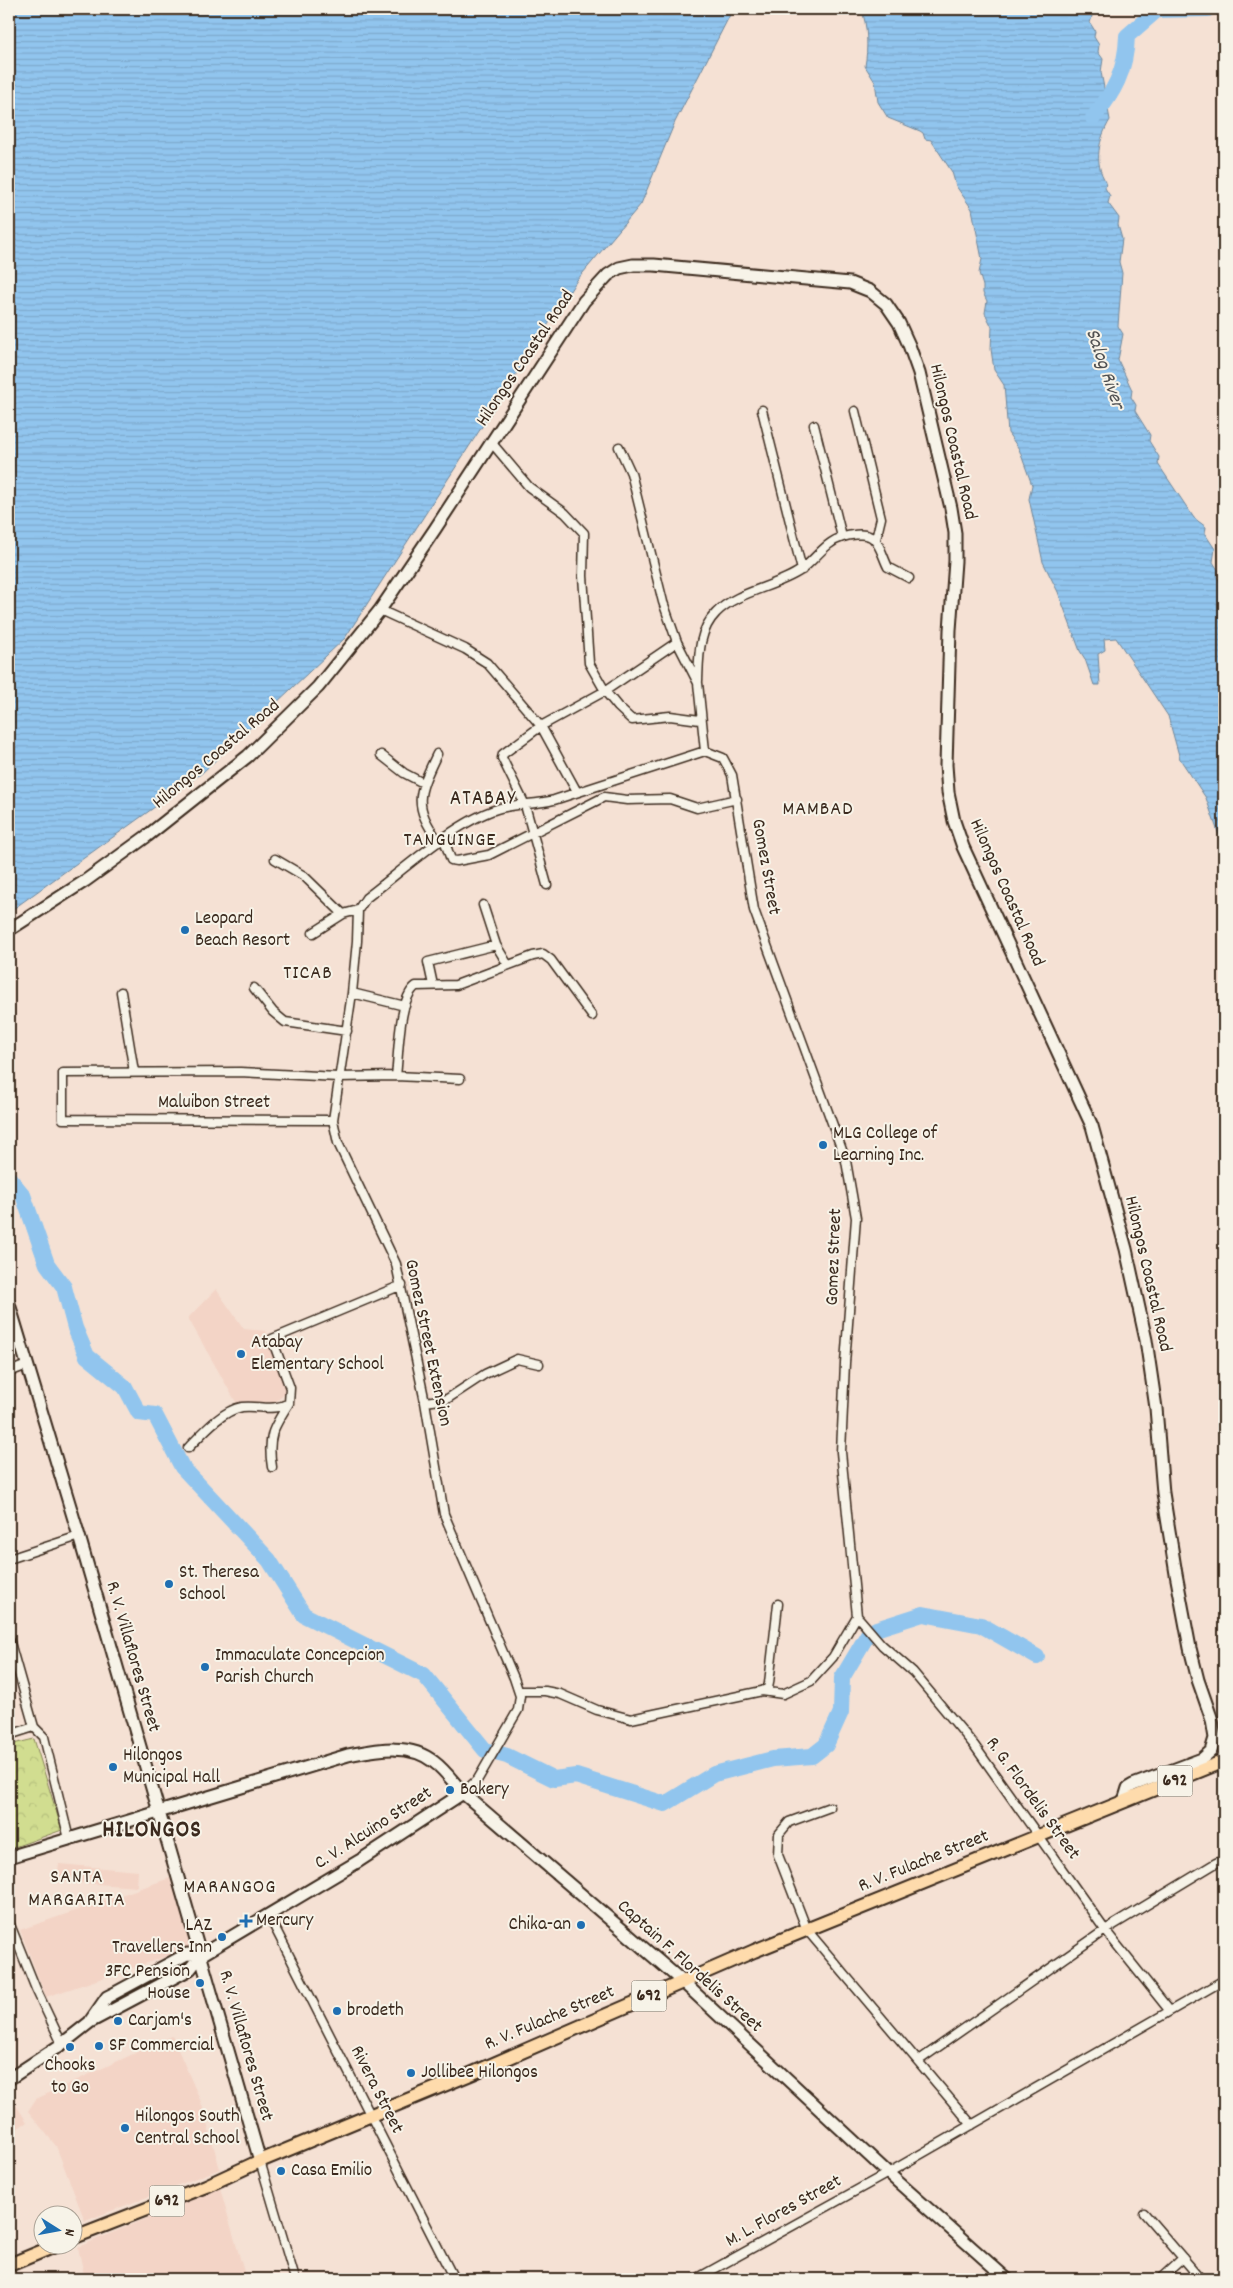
<svg xmlns="http://www.w3.org/2000/svg" width="1233" height="2288" viewBox="0 0 1233 2288" font-family="Dekko,sans-serif">
	<style>
		.built { fill: #f3d4c6 }
		.park { fill: url(#park-crowns); stroke: #868457 }
		.water { fill: url(#water-rules); stroke: #6f879b }
		.lines { fill: none; stroke-linecap: round; stroke-linejoin: round }
		.river { stroke: #91c5ee; stroke-width: 16 }
		.street-casing { stroke: #3b2a1e; stroke-width: 11 }
		.secondary-casing { stroke: #3b2a1e; stroke-width: 15 }
		.primary-casing { stroke: #3b2a1e; stroke-width: 16 }
		.street { stroke: #f7f3e8; stroke-width: 8 }
		.secondary { stroke: #f7f3e8; stroke-width: 11 }
		.primary { stroke: #fedbac; stroke-width: 12 }
		.poi-dot { fill: #1f6fb2; stroke: #f7f3e8; stroke-width: 2 }
		.labels { text-anchor: middle; dominant-baseline: central; stroke-width: 4; stroke-linejoin: round; paint-order: stroke }
		.shield { fill: #f7f3e8; stroke: #73665b; stroke-width: 1 }
		.shield-label { font-size: 18px; font-weight: bold; fill: #3b2a1e }
		.street-label { font-size: 19px; fill: #3b2a1e; stroke: #f7f3e8 }
		.poi-label { font-size: 19px; fill: #3b2a1e; stroke: #f7f3e8; text-anchor: start }
		.water-label { font-size: 20px; font-style: italic; fill: #505152; stroke: #f7f3e8 }
		.neighbourhood-label { font-size: 20px; letter-spacing: 1px; fill: #3b2a1e; stroke: #f7f3e8 }
		.quarter-label { font-size: 21px; letter-spacing: 1px; fill: #3b2a1e; stroke: #f7f3e8 }
		.district-label { font-size: 24px; font-weight: bold; letter-spacing: 1px; fill: #3b2a1e; stroke: #f7f3e8 }
	</style>
	<defs>
		<pattern id="park-crowns" width="20" height="18" patternUnits="userSpaceOnUse" patternTransform="scale(1.25)"><rect width="20" height="18" fill="#d1dd90"/><path d="M2 6a3 3 0 1 1 6 0M12 15a3 3 0 1 1 6 0" fill="none" stroke="#b4be7c"/></pattern>
		<pattern id="water-rules" width="6" height="5" patternUnits="userSpaceOnUse" patternTransform="scale(1.25)"><rect width="6" height="5" fill="#91c5ee"/><path d="M0 2.5h6" fill="none" stroke="#7ea9cc"/></pattern>
	</defs>
	<rect width="100%" height="100%" fill="#f5e1d4"/>
	<filter id="ink" filterUnits="userSpaceOnUse"><feTurbulence type="fractalNoise" baseFrequency=".02" numOctaves="2"/><feDisplacementMap in="SourceGraphic" scale="10" xChannelSelector="R" yChannelSelector="G"/><feConvolveMatrix kernelMatrix="1 2 1 2 8 2 1 2 1" color-interpolation-filters="sRGB"/></filter>
	<g filter="url(#ink)">
		<path class="built" d="M216,1289L244,1329L266,1331L283,1378L285,1394L271,1405L237,1404L188,1318Z
			M59,1864L138,1871L137,1887L57,1881Z
			M170,1878L192,1948L46,1997L20,1930Z
			M172,2036L201,2102L220,2169L85,2221L56,2146L28,2111L36,2099Z
			M9,2094L27,2122L9,2134Z
			M220,2188L246,2279H85L78,2247Z"/>
		<path class="park" d="M34,1739L62,1830L9,1849V1745Z"/>
		<path class="water" d="M9,9H733L675,122L641,204L577,280L345,638L202,773L9,912Z
			M861,9H1086L1092,16L1090,23L1095,31L1094,37L1099,45L1098,52L1103,59L1101,72L1110,120C1099,138 1093,163 1106,182L1105,188L1110,196L1108,203L1119,218L1118,225L1122,239L1119,262L1122,273L1118,326L1123,334L1118,360L1132,390L1131,397L1136,405L1135,411L1150,435L1149,441L1159,457L1158,464L1194,518L1206,527L1205,534L1215,549L1213,562L1218,570L1217,577L1222,585L1221,591L1224,597V842L1219,835L1206,798L1180,759L1168,716L1116,638L1104,639L1105,650L1098,654L1100,685H1094L1085,659L1080,651L1058,592L1043,562L1029,499L1032,485L1019,449L1008,433L1004,385L994,370L991,349L992,327L985,313L987,301L983,293V286L979,273L982,259L972,209L956,186L952,172L931,140L925,139L923,133L920,131L888,118L878,102L875,82L865,66C868,50 868,24 861,9Z"/>
		<g class="lines">
			<path class="river" d="M1093,118C1114,92 1126,71 1127,36L1157,10L1208,9
				M9,1178L23,1195L47,1264L64,1287L75,1328L87,1356L125,1387L139,1413L155,1415L182,1467L269,1560L304,1615L424,1675L485,1750L507,1756L554,1779L576,1776L665,1804L714,1774L773,1759L812,1756L826,1745L841,1712L842,1678L868,1634
				M876,1629L923,1614L981,1625L1037,1657"/>
			<defs>
				<path id="street" d="M762,410L802,570
					M855,411L881,518L876,539
					M814,425L842,537
					M491,442L529,487L565,513L584,533L583,576L589,663L605,691L618,707L632,720L670,716L700,720
					M619,447L631,473L663,602L677,642L698,683L705,751
					M380,610L465,649L487,663L541,726L503,754L502,758L525,805L547,885
					M698,681C699,657 698,631 716,613C737,591 777,587 801,570C815,560 825,542 843,537C849,535 863,533 869,536C879,539 883,558 888,567L909,578
					M705,751L723,758L732,775L754,910L846,1161L856,1218L845,1363L841,1452L857,1616
					M437,754C418,794 412,804 439,842
					M381,755L404,773L423,783
					M577,792L541,726L605,691L677,642
					M444,839L451,860L457,861L489,855L604,797L627,800L670,799L697,808L737,799
					M275,859L304,876L343,914L358,910
					M483,905L496,945
					M313,933L343,914
					M433,985L428,962L496,945L508,965
					M254,988L273,1012L285,1022L347,1031
					M121,992L134,1072
					M352,993L405,1006
					M396,1076C399,1054 398,999 416,986L456,985L533,956L543,954L551,960L592,1016
					M333,1120L63,1119V1073L240,1072L338,1077L396,1076L460,1079
					M9,1372L27,1365
					M425,1402L447,1399L485,1374L517,1359L539,1364
					M188,1448C202,1434 221,1411 242,1407C258,1405 273,1412 289,1403L290,1388L272,1339L402,1285
					M272,1467C267,1437 273,1428 289,1403
					M9,1559L79,1536
					M857,1616L882,1645L913,1672L974,1745L1105,1930L1169,2010
					M9,1639L34,1727L44,1737L69,1839
					M519,1691H545L560,1694L597,1710L631,1719L762,1691L768,1688L769,1683L778,1604
					M762,1691L783,1694L811,1681L833,1657L857,1616
					M9,1735L34,1727
					M463,1793L478,1779L518,1710L520,1696L514,1678L444,1514L425,1402L396,1264L338,1143L333,1120L352,993L357,941L358,910L366,898C402,871 455,822 497,809C515,803 535,805 554,800L705,751
					M830,1807L789,1822L779,1834L778,1855L807,1930L972,2125
					M269,1916L454,2279
					M9,1922L36,1989L62,2044
					M918,2061L1105,1930L1216,1863L1224,1860
					M260,2161L295,2279
					M1144,2213L1201,2279
					M696,2279L888,2173L1224,1980
					M1160,2279L1183,2258"/>
				<path id="secondary" d="M9,930L85,881L147,836L248,756L318,687L380,610L435,529L584,301L608,275L619,268L633,265H654L850,283L870,291L886,304L899,323L909,345L919,373L951,508L955,533V561L950,630L946,765L948,792L954,821L963,847L1092,1126L1126,1249L1146,1340L1156,1408L1163,1493L1176,1574L1190,1648L1198,1680L1212,1720L1215,1738L1211,1751L1202,1759L1133,1785L1128,1788L1124,1801
					M9,1304L79,1536L260,2161
					M9,1857L348,1755C375,1750 410,1742 434,1762C445,1770 454,1783 463,1793L683,1982L888,2173L1007,2279
					M91,2020L107,1997L113,1994L187,1954L201,1955
					M9,2079L62,2044L90,2022L190,1969L201,1955L359,1861L463,1793"/>
				<path id="primary" d="M72,2238L206,2186L260,2161L473,2073L754,1951L1224,1761
					M9,2265L55,2246"/>
			</defs>
			<use href="#street" class="street-casing"/>
			<use href="#secondary" class="secondary-casing"/>
			<use href="#primary" class="primary-casing"/>
			<use href="#street" class="street"/>
			<use href="#secondary" class="secondary"/>
			<use href="#primary" class="primary"/>
		</g>
	</g>
	<g class="poi-dot">
		<circle cx="185" cy="930" r="5"/>
		<circle cx="823" cy="1145" r="5"/>
		<circle cx="241" cy="1354" r="5"/>
		<circle cx="169" cy="1584" r="5"/>
		<circle cx="205" cy="1667" r="5"/>
		<circle cx="113" cy="1767" r="5"/>
		<circle cx="450" cy="1790" r="5"/>
		<path d="M243.5 1913.5h5v5h5v5h-5v5h-5v-5h-5v-5h5z"/>
		<circle cx="581" cy="1925" r="5"/>
		<circle cx="222" cy="1937" r="5"/>
		<circle cx="200" cy="1983" r="5"/>
		<circle cx="337" cy="2011" r="5"/>
		<circle cx="118" cy="2021" r="5"/>
		<circle cx="99" cy="2046" r="5"/>
		<circle cx="70" cy="2047" r="5"/>
		<circle cx="411" cy="2073" r="5"/>
		<circle cx="125" cy="2128" r="5"/>
		<circle cx="281" cy="2171" r="5"/>
	</g>
	<g class="labels">
		<g class="shield">
			<rect x="1157.5" y="1765.5" width="35" height="31" rx="4"/>
			<rect x="631.5" y="1980.5" width="35" height="31" rx="4"/>
			<rect x="149.5" y="2185.5" width="35" height="31" rx="4"/>
		</g>
		<g class="shield-label">
			<text x="1175" y="1781">692</text>
			<text x="649" y="1996">692</text>
			<text x="167" y="2201">692</text>
		</g>
		<g class="street-label">
			<text transform="translate(526 359) rotate(-56)">Hilongos Coastal Road</text>
			<text transform="translate(952 442) rotate(77)">Hilongos Coastal Road</text>
			<text transform="translate(217 755) rotate(-40)">Hilongos Coastal Road</text>
			<text transform="translate(765 867) rotate(80)">Gomez Street</text>
			<text transform="translate(1006 893) rotate(66)">Hilongos Coastal Road</text>
			<text x="214" y="1103">Maluibon Street</text>
			<text transform="translate(835 1257) rotate(-88)">Gomez Street</text>
			<text transform="translate(1147 1274) rotate(77)">Hilongos Coastal Road</text>
			<text transform="translate(427 1343) rotate(78)">Gomez Street Extension</text>
			<text transform="translate(132 1657) rotate(74)">R. V. Villaflores Street</text>
			<text transform="translate(1032 1799) rotate(54)">R. G. Flordelis Street</text>
			<text transform="translate(374 1829) rotate(-33)">C. V. Alcuino Street</text>
			<text transform="translate(924 1862) rotate(-22)">R. V. Fulache Street</text>
			<text transform="translate(689 1967) rotate(42)">Captain F. Flordelis Street</text>
			<text transform="translate(550 2019) rotate(-23)">R. V. Fulache Street</text>
			<text transform="translate(245 2046) rotate(74)">R. V. Villaflores Street</text>
			<text transform="translate(376 2090) rotate(63)">Rivera Street</text>
			<text transform="translate(784 2212) rotate(-29)">M. L. Flores Street</text>
		</g>
		<g class="poi-label">
			<text x="195" y="919">Leopard<tspan x="195" dy="22">Beach Resort</tspan></text>
			<text x="833" y="1134">MLG College of<tspan x="833" dy="22">Learning Inc.</tspan></text>
			<text x="251" y="1343">Atabay<tspan x="251" dy="22">Elementary School</tspan></text>
			<text x="179" y="1573">St. Theresa<tspan x="179" dy="22">School</tspan></text>
			<text x="215" y="1656">Immaculate Concepcion<tspan x="215" dy="22">Parish Church</tspan></text>
			<text x="123" y="1756">Hilongos<tspan x="123" dy="22">Municipal Hall</tspan></text>
			<text x="460" y="1790">Bakery</text>
			<text x="256" y="1921">Mercury</text>
			<text x="571" y="1925" text-anchor="end">Chika-an</text>
			<text x="212" y="1926" text-anchor="end">LAZ<tspan x="212" dy="22">Travellers Inn</tspan></text>
			<text x="190" y="1972" text-anchor="end">3FC Pension<tspan x="190" dy="22">House</tspan></text>
			<text x="347" y="2011">brodeth</text>
			<text x="128" y="2021">Carjam's</text>
			<text x="109" y="2046">SF Commercial</text>
			<text x="70" y="2066" text-anchor="middle">Chooks<tspan x="70" dy="22">to Go</tspan></text>
			<text x="421" y="2073">Jollibee Hilongos</text>
			<text x="135" y="2117">Hilongos South<tspan x="135" dy="22">Central School</tspan></text>
			<text x="291" y="2171">Casa Emilio</text>
		</g>
		<g class="water-label">
			<text transform="translate(1104 369) rotate(71)">Salog River</text>
		</g>
		<g class="neighbourhood-label">
			<text x="818" y="810">MAMBAD</text>
			<text x="450" y="841">TANGUINGE</text>
			<text x="308" y="974">TICAB</text>
			<text x="77" y="1878">SANTA<tspan x="77" dy="23">MARGARITA</tspan></text>
			<text x="230" y="1888">MARANGOG</text>
		</g>
		<g class="quarter-label">
			<text x="483" y="800">ATABAY</text>
		</g>
		<g class="district-label">
			<text x="152" y="1831">HILONGOS</text>
		</g>
	</g>
	<rect width="1233" height="2288" fill="none" stroke="#f7f3e8" stroke-width="30"/>
	<rect x="15" y="15" width="1203" height="2258" fill="none" stroke="#3b2a1e" stroke-width="2" filter="url(#ink)"/>
	<g transform="translate(58 2230) rotate(101)"><circle r="24" fill="#f7f3e8" stroke="#aca397"/>
	<path d="M0-4L9 19L0 12L-9 19Z" fill="#1f6fb2"/>
	<text y="-8" font-size="14" font-weight="bold" text-anchor="middle" fill="#3b2a1e">N</text>
	</g>
</svg>
